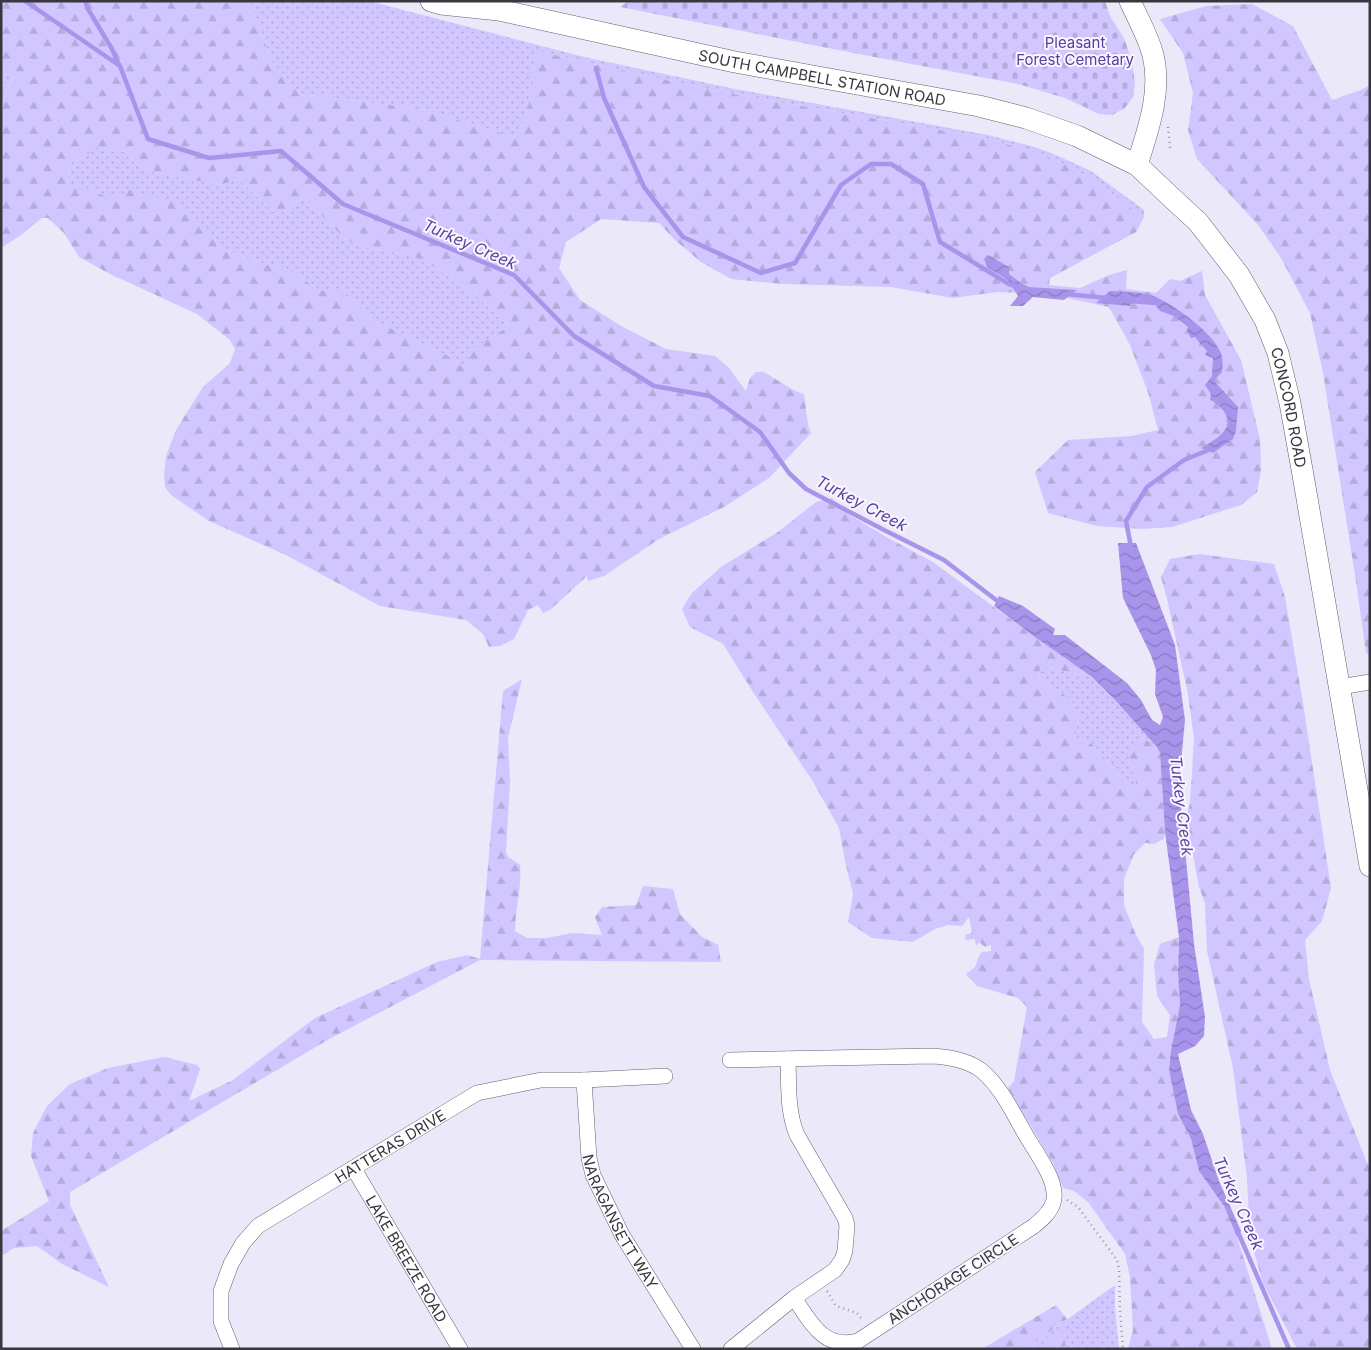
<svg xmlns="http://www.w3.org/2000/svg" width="1371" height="1350" viewBox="0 0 1371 1350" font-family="Inter,sans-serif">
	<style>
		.grass { fill: url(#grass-dots) }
		.forest { fill: url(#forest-firs); fill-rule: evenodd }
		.cemetery { fill: url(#cemetery-stones) }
		.water { fill: url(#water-waves) }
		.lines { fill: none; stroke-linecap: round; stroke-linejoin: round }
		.stream { stroke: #a894eb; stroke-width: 4.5 }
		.street-casing { stroke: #615e6d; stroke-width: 16 }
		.secondary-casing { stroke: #615e6d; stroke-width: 22 }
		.path { stroke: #9b99a5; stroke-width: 2.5; stroke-dasharray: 1 4; stroke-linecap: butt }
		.street { stroke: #fff; stroke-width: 15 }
		.secondary { stroke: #fff; stroke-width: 21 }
		.labels { text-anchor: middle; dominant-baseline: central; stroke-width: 4; stroke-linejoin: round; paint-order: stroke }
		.park-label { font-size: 15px; fill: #5b3ca1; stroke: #f8f7fe }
		.street-label { font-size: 15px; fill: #38373d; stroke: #f8f7fe }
		.water-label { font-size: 16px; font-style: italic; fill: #5d3fa4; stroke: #f8f7fe }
	</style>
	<defs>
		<pattern id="grass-dots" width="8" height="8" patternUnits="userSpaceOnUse" patternTransform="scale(1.25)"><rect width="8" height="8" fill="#d1c6ff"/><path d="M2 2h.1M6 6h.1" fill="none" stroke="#b4abdb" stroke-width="1.8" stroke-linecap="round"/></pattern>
		<pattern id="forest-firs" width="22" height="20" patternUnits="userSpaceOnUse" patternTransform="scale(1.25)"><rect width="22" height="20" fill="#d1c6ff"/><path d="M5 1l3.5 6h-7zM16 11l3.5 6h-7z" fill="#b4abdb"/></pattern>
		<pattern id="cemetery-stones" width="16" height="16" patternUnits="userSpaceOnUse" patternTransform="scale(1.25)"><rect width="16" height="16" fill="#d1c6ff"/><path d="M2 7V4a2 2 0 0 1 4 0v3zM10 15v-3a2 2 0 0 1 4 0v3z" fill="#b4abdb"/></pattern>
		<pattern id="water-waves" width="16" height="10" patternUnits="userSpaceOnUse" patternTransform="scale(1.25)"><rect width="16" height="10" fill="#a894eb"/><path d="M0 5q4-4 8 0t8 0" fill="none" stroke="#8a7ac0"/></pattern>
	</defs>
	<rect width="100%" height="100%" fill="#ebe8f9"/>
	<path class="grass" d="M247,1H369L584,57L735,89L988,135L1031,146L1049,152L1091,171L1144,210V217C1122,202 1100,184 1077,171C1047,154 1013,146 980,137L716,91L541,52L534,62L527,115L514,137L422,109L300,94L272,62L257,20Z
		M1,74L15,75L1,97Z
		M96,147L126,152L140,167L166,175L220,185L239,179L273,212H284L303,197L344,238L359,246L410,255L434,267L472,292L509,326L485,341L466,369L448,356L371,319L344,291H320L291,270L265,264L220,248L210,232L112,199L80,186L66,188L71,162L81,159Z
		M1040,668H1049L1092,677L1115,700L1157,747L1143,738L1129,762L1136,781L1135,788L1118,774L1092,744L1075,737C1076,731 1078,723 1078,717C1079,700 1051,686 1039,678Z
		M1115,1285V1307L1119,1349H1066L1064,1332L1047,1338V1349H1026Z"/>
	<path class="forest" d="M1,1H247L257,20L272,62L300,94L422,109L514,137L527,115L534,62L541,52L716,91L980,137C1013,146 1047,154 1077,171C1100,184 1122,202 1144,217L1136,232L1050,278L1049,285L1080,288L1109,275L1127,270L1126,289L1156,293L1170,279L1180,281L1202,271L1205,295L1241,360L1260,439L1261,470L1257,492L1241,505L1172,527L1142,529L1097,526L1048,513L1035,472L1068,440L1131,436L1158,430L1148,392L1130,345L1109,307L1049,294L997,292L953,298L891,287L783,284L731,279L701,262L675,240L659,223L601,219L566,242L559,268L580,300L621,326L666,349L715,356L728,367L746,391L750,378L756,372H764L795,391L804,394L808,425L811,433L769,478L724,507L659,539L604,576L588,581L587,576L550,610L543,613L538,605L528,610L514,639L500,646L489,647L483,634L466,620L380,606L286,555L209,521L171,495L165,487L164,475L166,456L176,430L203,387L230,363L235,349L230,340L197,314L110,274L79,257L64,233L48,218H42L21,235L1,248V97L15,76L1,74ZM97,147L126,152L140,167L166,175L220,185L239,179L273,212H284L303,197L344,238L359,246L410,255L434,267L472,292L509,326L485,341L468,355L466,369L448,356L371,319L344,291H320L291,270L265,264L220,248L210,232L175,202L130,190L112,199L80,186L66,187L71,162L81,159Z
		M1252,4L1293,26L1332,100L1361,90L1370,85V654L1366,653L1357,588L1323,373L1310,313L1281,258L1259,226L1197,159L1188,130L1193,93L1183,53L1160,19L1206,6Z
		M832,498L848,514L888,538L933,562L1032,635L1092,677L1049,668H1040L1039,678C1051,686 1079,700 1078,717C1078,723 1076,731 1075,737L1092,744L1118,774L1135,788L1136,781L1129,762L1133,743L1143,738L1157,747L1160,753L1165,832L1164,839L1154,844L1145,843L1134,854L1124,879V905L1136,935L1144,949L1142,1022L1154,1039L1167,1037L1170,1015L1157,996L1154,964L1160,944L1179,937L1178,973L1180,1005L1171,1050L1169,1070L1178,1114L1191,1139L1199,1171L1224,1206L1237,1237L1272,1349H1128L1133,1330L1130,1277L1125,1254L1088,1202L1074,1191L1063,1188L1053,1163L1008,1088L1014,1081L1027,1007L1018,998L977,986L966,974L975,967L980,954L982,952L991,951V945L985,947L979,942L976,946L975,939L966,940L965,935L972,933L969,917L962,926L948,925L935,929L913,942L872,938L848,922L853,894L845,861L839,828L812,780L753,692L723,644L690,627L682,609L691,594L721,567L778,532L816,502Z
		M1199,554L1274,564L1285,597L1303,703L1331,888L1322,921L1305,940L1309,979L1330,1070L1370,1170V1349H1297L1263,1283L1250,1238L1247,1178L1233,1068L1207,951L1205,903L1199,887L1186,818L1190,803L1194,739L1188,694L1167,599L1161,577L1170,559Z
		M522,679L508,738L510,782L506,852L508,857L520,865C522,888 515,909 515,931L527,938H547L572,933L602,935L595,917L602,907L636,905L643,886L673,889L680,914L702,937L718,945L721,962L480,960L331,1038L70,1192V1205L109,1287L62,1264L37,1246L14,1248L1,1256V1231L49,1201L31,1156L33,1133L47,1106L70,1084L108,1068L164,1057L197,1065L200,1069L189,1101L233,1080L315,1018L437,962L467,955L480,959L503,691Z
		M1056,1305L1067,1319L1026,1349H982Z
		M1064,1331L1066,1349H1047V1338Z"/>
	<path class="cemetery" d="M629,1H1105L1110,16L1125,40L1132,63L1135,83L1133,97L1125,108L1112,115L1099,114L1065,98L1018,84L869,56L620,7Z"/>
	<path class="water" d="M988,255L1009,267V274L1021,283L1029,287L1077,290L1064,300L1033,297L1023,306H1010L1018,296L1008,280L987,267L984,259Z
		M1110,291C1125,292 1142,291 1156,297C1176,306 1213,333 1221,353C1223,359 1223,365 1222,372L1216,378L1215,382L1238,407L1236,431L1233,439L1213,453L1201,448C1213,441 1235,430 1225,413C1222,408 1216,402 1210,400L1211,394L1205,385L1212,376L1213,358L1205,355L1207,351C1203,346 1199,343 1195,337L1191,338L1187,331L1188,327L1174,316L1160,311C1155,301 1146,300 1136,299L1130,306L1096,303Z
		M1118,543H1136L1175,645L1185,720L1179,784L1194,944L1205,1017L1204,1036L1195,1046L1178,1054L1191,1110L1203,1134L1219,1181L1241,1231L1237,1237L1224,1206L1199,1171L1191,1139L1178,1114L1169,1070L1171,1050L1180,1005L1178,973L1179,937L1165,832L1160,753L1157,747L1115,700L1092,677L1032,635L994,606L999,596L1023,606L1055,629L1053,635H1065L1127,683L1141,700L1152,720L1160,725L1163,717L1155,694L1156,670L1151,655L1123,598Z"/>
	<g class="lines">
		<path class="stream" d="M25,1L120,66L148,139L209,158L281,151L343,204L514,275L574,336L654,386L710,396L760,432L789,473L806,489L884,530L944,560L1000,603
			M85,1L88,9L112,49L119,65
			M596,68L604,98L644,187L683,237L761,273L795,263L841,185L871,164H891L923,184L940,242L1009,284L1015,286
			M1065,294L1107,298
			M1129,301L1157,303
			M1131,547L1126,521L1147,487L1184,460L1211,449
			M1237,1230L1289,1349"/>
		<defs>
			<g id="street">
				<path d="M1340,687L1370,682"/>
				<path d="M730,1060L932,1056C949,1057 968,1060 982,1071C1002,1088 1014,1115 1027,1137C1035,1150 1044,1163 1050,1177C1053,1184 1056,1196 1053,1203C1050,1213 1041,1220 1034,1226L858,1341C823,1350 811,1322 794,1298"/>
				<path id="s1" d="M584,1080L589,1158L593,1175L622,1235L693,1349"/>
				<path id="s2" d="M354,1169L460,1349"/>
				<path id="s3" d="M232,1349L221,1321V1291L231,1264L243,1243L258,1226L477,1093L541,1080H584L665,1076"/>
				<path d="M731,1349L794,1298L835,1270L842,1260L845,1251L847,1225L845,1218L797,1135C787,1111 789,1085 788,1059"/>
			</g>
			<g id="secondary">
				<path id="s4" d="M431,1L441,4L499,10L735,62L979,106L1026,118L1077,136L1137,165L1172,198L1198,222L1239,275L1265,320L1278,353L1290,403L1303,475L1370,866"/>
				<path d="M1130,1C1138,19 1148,36 1153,55C1162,92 1148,130 1137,165"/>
			</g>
		</defs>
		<use href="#street" class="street-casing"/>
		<use href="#secondary" class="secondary-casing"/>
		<path class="path" d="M1168,127L1170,148
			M1067,1200L1078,1207L1117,1260L1119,1269L1120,1310L1123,1349
			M827,1291L836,1306L857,1313L863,1321"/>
		<use href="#street" class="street"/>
		<use href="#secondary" class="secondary"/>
	</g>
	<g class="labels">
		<g class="park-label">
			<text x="1075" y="42">Pleasant<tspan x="1075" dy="17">Forest Cemetary</tspan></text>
		</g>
		<g class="street-label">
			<text stroke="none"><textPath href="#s4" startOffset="399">SOUTH CAMPBELL STATION ROAD</textPath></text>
			<text stroke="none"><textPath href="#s4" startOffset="1021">CONCORD ROAD</textPath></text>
			<text stroke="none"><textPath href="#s3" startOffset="290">HATTERAS DRIVE</textPath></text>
			<text stroke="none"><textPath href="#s1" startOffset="149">NARAGANSETT WAY</textPath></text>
			<text stroke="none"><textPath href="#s2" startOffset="104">LAKE BREEZE ROAD</textPath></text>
			<text transform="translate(953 1279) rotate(-33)">ANCHORAGE CIRCLE</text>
		</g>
		<g class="water-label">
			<text transform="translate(470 244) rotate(24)">Turkey Creek</text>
			<text transform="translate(862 503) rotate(28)">Turkey Creek</text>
			<text transform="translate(1182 806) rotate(83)">Turkey Creek</text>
			<text transform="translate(1239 1203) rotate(66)">Turkey Creek</text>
		</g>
	</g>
	<rect width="1371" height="1350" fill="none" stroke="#38373d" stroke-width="5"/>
</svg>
